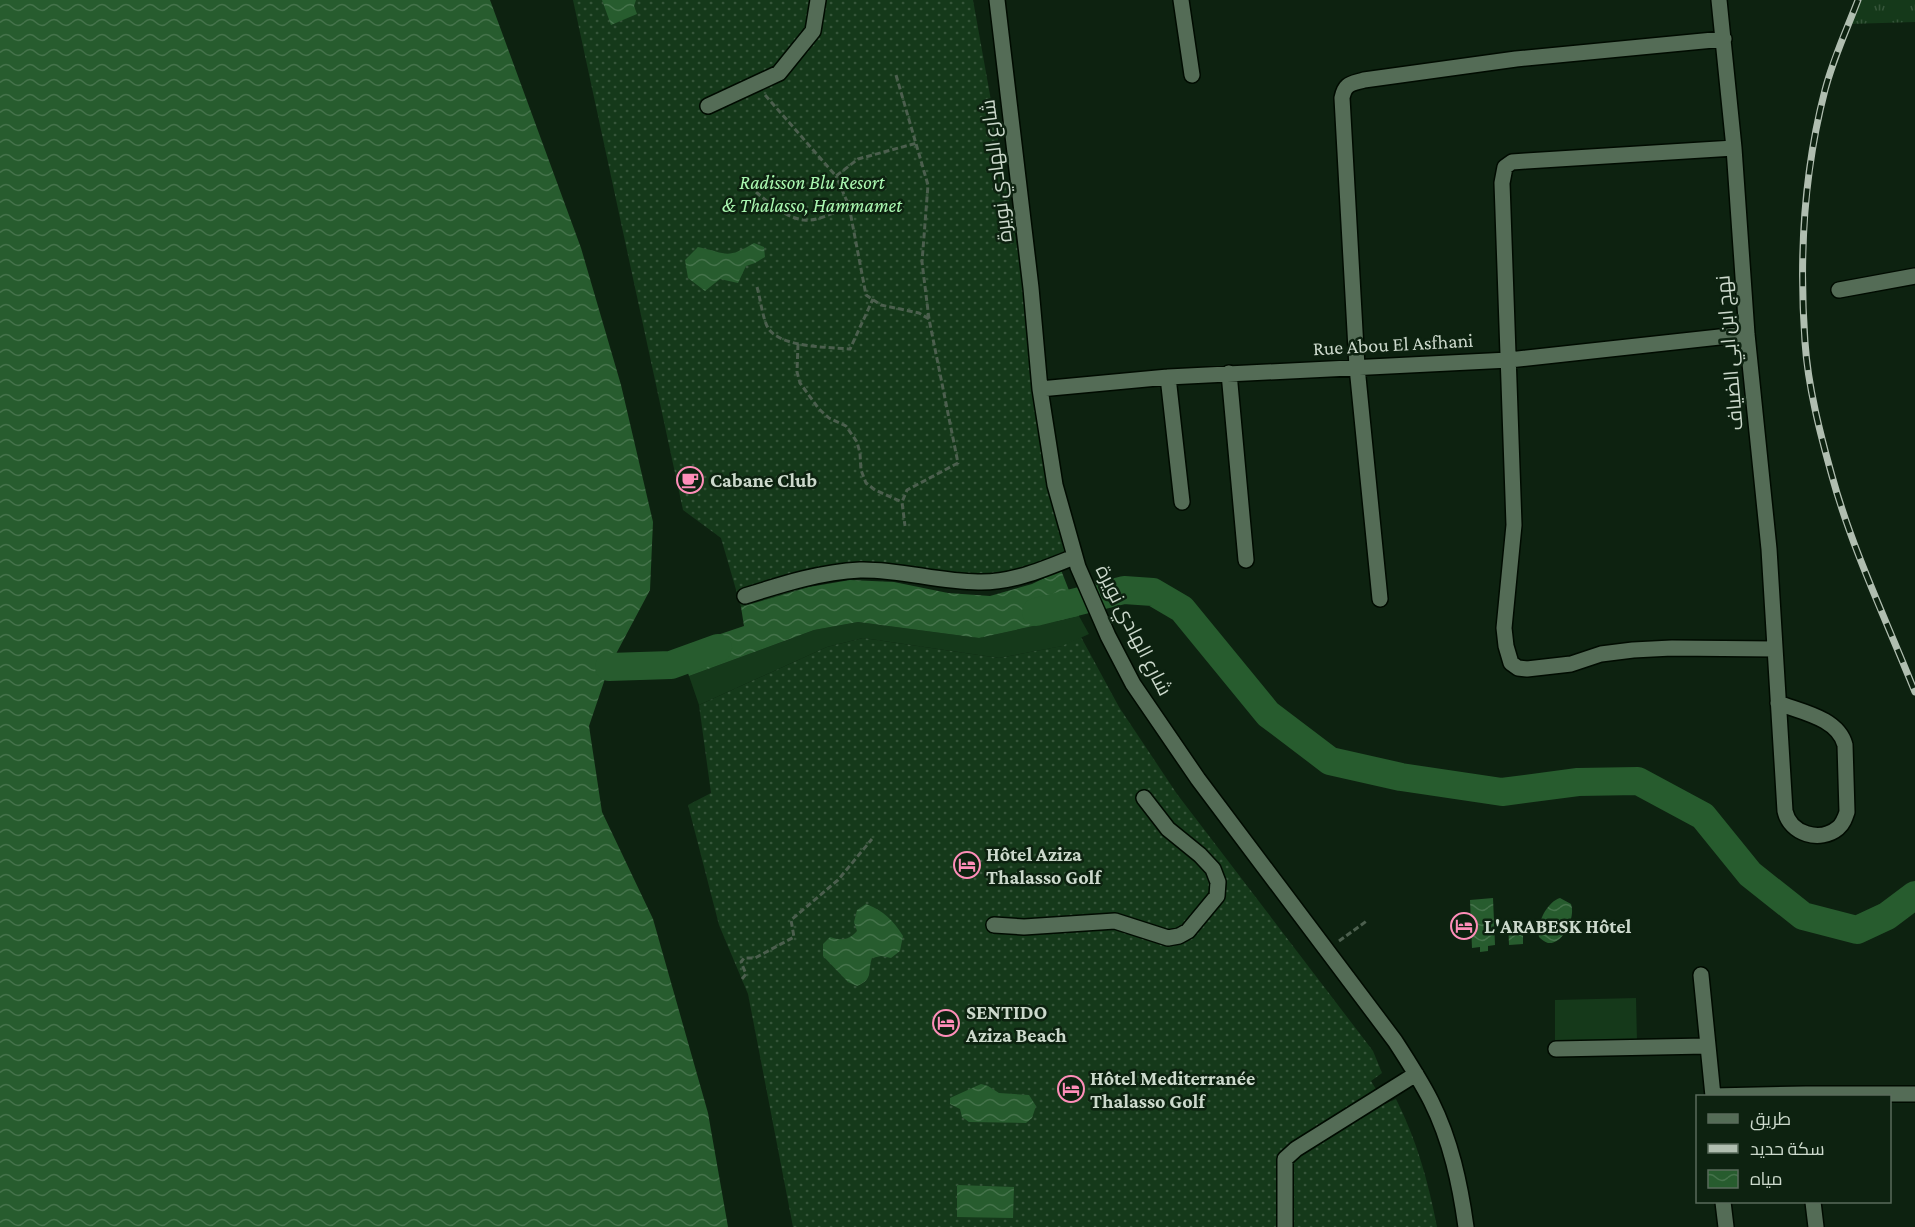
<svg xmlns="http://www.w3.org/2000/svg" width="1915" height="1227" viewBox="0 0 1915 1227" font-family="'Crimson Pro',Cairo,serif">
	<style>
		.grass { fill: #15391a }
		.park { fill: url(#park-tufts) }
		.garden { fill: url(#garden-dots) }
		.water { fill: url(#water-waves) }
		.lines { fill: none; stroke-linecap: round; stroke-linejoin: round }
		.river { stroke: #275c2e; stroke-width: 28 }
		.minor-casing { stroke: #000b00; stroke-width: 18 }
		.path { stroke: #4c5f4e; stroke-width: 3; stroke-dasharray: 6 3; stroke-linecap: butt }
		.minor { stroke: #546c56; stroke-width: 15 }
		.rail-casing { stroke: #b0beb0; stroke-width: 7 }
		.rail { stroke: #0d2210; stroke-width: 4.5; stroke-dasharray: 14; stroke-linecap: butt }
		.labels { text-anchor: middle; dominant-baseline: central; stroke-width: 5; stroke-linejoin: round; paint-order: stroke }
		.street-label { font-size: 20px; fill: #ccd9cc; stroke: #0d2210 }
		.park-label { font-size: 20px; font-style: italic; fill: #abf8b1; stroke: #0d2210 }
		.poi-label { font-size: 20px; font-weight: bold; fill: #ccd9cc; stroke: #0d2210; text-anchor: start }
	</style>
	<defs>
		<pattern id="park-tufts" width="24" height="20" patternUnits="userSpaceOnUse" patternTransform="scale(1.5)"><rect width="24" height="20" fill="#15391a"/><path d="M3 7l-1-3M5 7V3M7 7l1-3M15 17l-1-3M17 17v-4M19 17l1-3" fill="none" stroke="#36553a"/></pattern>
		<pattern id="garden-dots" width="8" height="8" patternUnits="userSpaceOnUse" patternTransform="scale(1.5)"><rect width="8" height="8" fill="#15391a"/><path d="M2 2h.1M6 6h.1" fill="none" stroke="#36553a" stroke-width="1.8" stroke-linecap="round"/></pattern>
		<pattern id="water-waves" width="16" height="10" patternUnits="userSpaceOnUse" patternTransform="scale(1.5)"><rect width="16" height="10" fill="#275c2e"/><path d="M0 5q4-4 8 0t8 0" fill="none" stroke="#45734b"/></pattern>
	</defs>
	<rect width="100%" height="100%" fill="#0d2210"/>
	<path class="grass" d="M1079,616L1089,634L1063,646L999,658L863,638L827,647L699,705L689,676L814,630L858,622L979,638Z
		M1636,998L1637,1041L1555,1042V1000Z"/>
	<path class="park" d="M1861,0H1915V22L1849,24Z"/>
	<path class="garden" d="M573,0H973L1072,553L1029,576L850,574L741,607L721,538L683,510Z
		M1081,637L1119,707L1177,794L1373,1051L1382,1073L1371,1081L1385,1104L1396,1099C1417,1141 1428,1181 1437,1227H793L748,994L719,925L688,805L711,793L699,705L827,647L863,638L999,658L1062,646Z"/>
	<path class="water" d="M0,0H490L581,248L621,385L653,522L650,590L609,667L589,726L602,812L653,919L708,1113L728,1227H0Z
		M602,0H636L634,6L637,14L611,25Z
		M754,243L764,247L765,257L755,263L746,266L738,283L720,279L705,291L688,278L685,260L698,247C727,253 726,260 754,243Z
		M1061,570L1079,616L979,638L858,622L814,630L689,676L679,648L744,626L741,607L809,587L850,580L894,582L948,593L990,596L1032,584Z
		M1493,898L1495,945L1488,946V951L1480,952V947L1472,948L1470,900Z
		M1560,898L1571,904C1576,917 1563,945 1548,943C1545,942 1541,939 1539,937C1536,924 1547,902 1560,898Z
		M866,904C884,911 893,920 903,936L900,951L891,958L881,956L872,958C867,972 874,979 857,986L848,982L823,956V944L830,937C842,941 849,940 857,931L854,922L857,910Z
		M1508,921H1523V944L1509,945Z
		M981,1084L988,1086L999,1093L1029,1095L1036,1106L1032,1118L1026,1123L969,1122L962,1117L960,1109L950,1104V1098Z
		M957,1185L1014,1187L1013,1218L957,1217Z"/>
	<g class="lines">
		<path class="river" d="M1036,612L1124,590L1153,592L1182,609L1268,714L1330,761L1401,777L1502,792L1578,782L1638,781L1703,816L1750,874L1803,916L1857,930L1887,916L1915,895
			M609,667L671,665L718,648"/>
		<defs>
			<path id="minor" d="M997,0L1031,288L1040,389L1055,485L1078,567L1108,636L1133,684L1198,779L1395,1041C1408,1061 1421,1081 1431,1101C1451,1141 1460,1184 1466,1227
				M1181,0L1192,75
				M1719,0L1734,148L1747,334L1769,549L1785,811C1790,834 1820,843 1838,828C1843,824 1845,818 1847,812L1845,745C1838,718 1801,712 1778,703
				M708,106L779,73L813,31L818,0
				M1734,148L1526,161L1512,162L1505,167L1502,183L1514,525L1504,628L1506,646L1511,663L1518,668L1527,669L1571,664L1601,654L1633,650L1672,648L1774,649
				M1839,290L1915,276
				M1229,373L1246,560
				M1168,377L1182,502
				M1040,389L1168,377L1509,360L1747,334
				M745,596C783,584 820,572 860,570C900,569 938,582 978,582C1012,583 1044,569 1074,557
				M1380,599L1357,367L1342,98C1345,83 1351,84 1364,80L1516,59L1724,39
				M994,925L1024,927L1115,921L1168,938L1179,936L1188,931L1217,896L1218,882L1213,869L1200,855L1168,829L1144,798
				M1701,975L1713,1096
				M1556,1049L1706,1046
				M1806,1094H1915
				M1713,1096L1806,1094V1096
				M1723,1202L1726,1227
				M1813,1202L1816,1227
				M1285,1227V1159L1296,1149L1416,1074"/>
		</defs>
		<use href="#minor" class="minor-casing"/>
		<path class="path" d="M896,75L928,185L922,262L929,319
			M765,95L836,176L858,159L917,143
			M756,192C769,203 786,218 804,220C818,222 836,211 849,206L836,176
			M849,206L866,295L881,305L919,313L929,319L958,463L907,490L902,502L905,526
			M757,287C760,297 763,320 768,328C781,348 829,347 850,349L873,299
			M798,344L797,372L800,383L819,409L829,418L846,426L857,442L860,453L861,470L866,483L875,490L902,502
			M1339,941L1368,920
			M742,979L746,974L741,962L744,958H755L794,937L791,920L838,880L872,839"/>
		<use href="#minor" class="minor"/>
		<defs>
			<path id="rail" d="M1858,0C1847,29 1833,59 1825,90C1804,171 1799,259 1805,342C1808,387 1820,433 1832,476C1852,549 1887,622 1915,692"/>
		</defs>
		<use href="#rail" class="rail-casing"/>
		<use href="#rail" class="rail"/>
	</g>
	<defs>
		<symbol id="cafe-ring" viewBox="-11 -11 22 22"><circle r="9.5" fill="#0d2210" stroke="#ff8eb9" stroke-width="1.5"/><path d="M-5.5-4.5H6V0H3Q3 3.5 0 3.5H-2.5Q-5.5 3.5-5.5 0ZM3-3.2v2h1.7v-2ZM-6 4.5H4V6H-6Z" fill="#ff8eb9"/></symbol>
		<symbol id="hotel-ring" viewBox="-11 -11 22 22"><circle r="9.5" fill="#0d2210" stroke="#ff8eb9" stroke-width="1.5"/><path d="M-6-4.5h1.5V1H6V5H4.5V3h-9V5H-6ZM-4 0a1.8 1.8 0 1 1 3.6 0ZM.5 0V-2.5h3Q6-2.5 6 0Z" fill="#ff8eb9"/></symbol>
	</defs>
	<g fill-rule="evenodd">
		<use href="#cafe-ring" x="675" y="465" width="30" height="30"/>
		<use href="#hotel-ring" x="952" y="850" width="30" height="30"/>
		<use href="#hotel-ring" x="1449" y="911" width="30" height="30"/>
		<use href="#hotel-ring" x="931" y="1008" width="30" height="30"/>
		<use href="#hotel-ring" x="1056" y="1074" width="30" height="30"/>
	</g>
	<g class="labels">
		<g class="street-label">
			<text transform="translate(996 171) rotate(-97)">شارع الهادي نويرة</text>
			<text transform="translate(1393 344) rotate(-3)">Rue Abou El Asfhani</text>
			<text transform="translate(1729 353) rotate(-95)">نهج ابن ابي الضياف</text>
			<text transform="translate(1134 630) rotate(63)">شارع الهادي نويرة</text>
		</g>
		<g class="park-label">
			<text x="812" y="182">Radisson Blu Resort<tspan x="812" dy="23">&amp; Thalasso, Hammamet</tspan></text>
		</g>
		<g class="poi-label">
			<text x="710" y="480">Cabane Club</text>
			<text x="986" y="854">Hôtel Aziza<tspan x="986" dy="23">Thalasso Golf</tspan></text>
			<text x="1484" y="926">L'ARABESK Hôtel</text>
			<text x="966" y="1012">SENTIDO<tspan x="966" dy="23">Aziza Beach</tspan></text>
			<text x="1090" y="1078">Hôtel Mediterranée<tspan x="1090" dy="23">Thalasso Golf</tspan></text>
		</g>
	</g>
	<rect x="1696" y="1095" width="195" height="108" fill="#0d2210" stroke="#596b5b" stroke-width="1.5"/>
	<rect x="1708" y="1114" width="30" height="9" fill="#546c56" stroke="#596b5b" stroke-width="1.5"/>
	<text x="1750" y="1125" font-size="18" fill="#ccd9cc">طريق</text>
	<rect x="1708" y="1144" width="30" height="9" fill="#b0beb0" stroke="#596b5b" stroke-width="1.5"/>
	<text x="1750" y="1155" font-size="18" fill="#ccd9cc">سكة حديد</text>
	<rect x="1708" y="1170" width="30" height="18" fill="url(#water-waves)" stroke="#596b5b" stroke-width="1.5"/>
	<text x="1750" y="1185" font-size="18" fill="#ccd9cc">مياه</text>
</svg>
